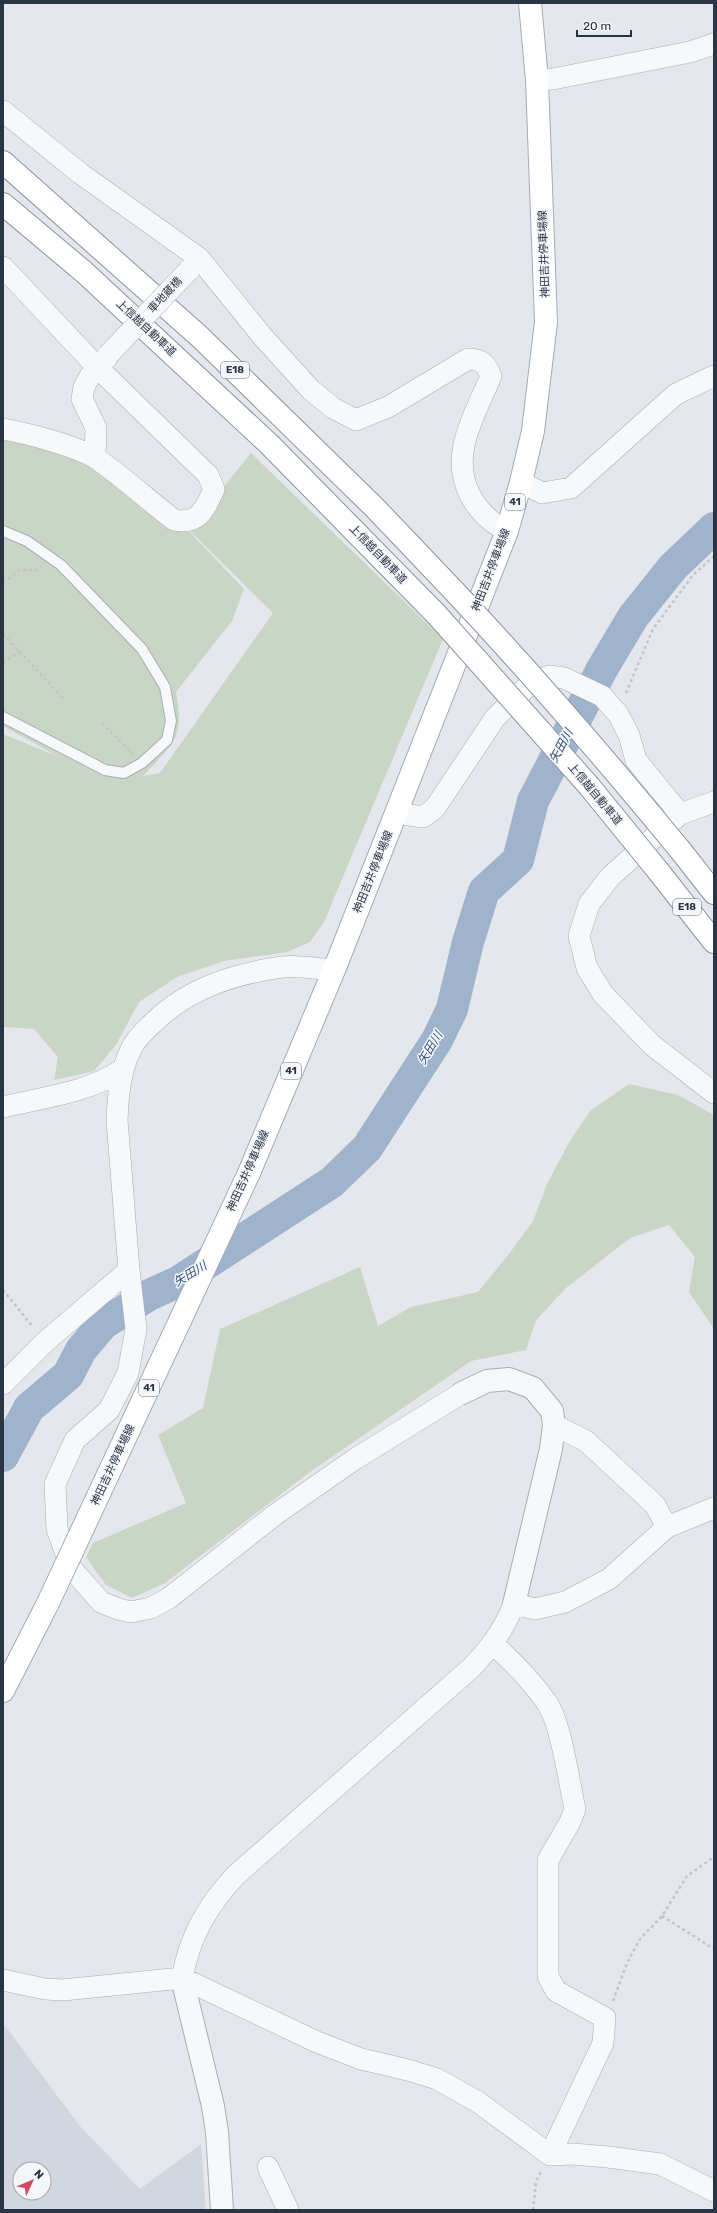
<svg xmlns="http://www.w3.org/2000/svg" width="717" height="2213" viewBox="0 0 717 2213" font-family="Rubik,'Noto Sans JP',sans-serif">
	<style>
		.built { fill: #d2d6de; fill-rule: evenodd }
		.green { fill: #c9d6c5 }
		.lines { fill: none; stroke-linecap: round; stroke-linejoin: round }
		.river { stroke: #9fb4cc; stroke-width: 32 }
		.service-casing { stroke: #a9aeb7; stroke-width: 12 }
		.minor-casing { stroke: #a9aeb7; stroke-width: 22 }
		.tertiary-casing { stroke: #a9aeb7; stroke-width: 24 }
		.primary-casing { stroke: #a3abb8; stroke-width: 24 }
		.motorway-casing { stroke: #8b94a3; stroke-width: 24 }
		.path { stroke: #c2c5cb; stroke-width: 2.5; stroke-dasharray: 3 3; stroke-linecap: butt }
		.service { stroke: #f7f8fa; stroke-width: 10 }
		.minor { stroke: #f7f8fa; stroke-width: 21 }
		.tertiary { stroke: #f7f8fa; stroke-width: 22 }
		.primary { stroke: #fff; stroke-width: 22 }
		.motorway { stroke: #fff; stroke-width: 22 }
		.minor-bridge-casing { stroke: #a9aeb7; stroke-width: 22; stroke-linecap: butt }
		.primary-bridge-casing { stroke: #a3abb8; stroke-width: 24; stroke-linecap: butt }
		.motorway-bridge-casing { stroke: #8b94a3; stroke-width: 24; stroke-linecap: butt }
		.minor-bridge { stroke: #f7f8fa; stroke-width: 21 }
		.primary-bridge { stroke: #fff; stroke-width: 22 }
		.motorway-bridge { stroke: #fff; stroke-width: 22 }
		.labels { text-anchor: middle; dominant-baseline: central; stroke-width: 3; stroke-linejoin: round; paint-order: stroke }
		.shield { fill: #f4f6f9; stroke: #676e7b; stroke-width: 1 }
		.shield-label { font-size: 10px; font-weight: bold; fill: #2b3445 }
		.street-label { font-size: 11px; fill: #2b3445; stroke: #f4f6f9 }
		.water-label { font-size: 12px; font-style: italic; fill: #34527a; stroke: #f4f6f9 }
	</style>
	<rect width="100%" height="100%" fill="#e4e7ec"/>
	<path class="built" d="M3,2023L79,2125L140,2189L201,2144L206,2210H3ZM20,2169H44V2193H20Z"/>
	<path class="green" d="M3,436L93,462L184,526L244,589L232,621L176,692C185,740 173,744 143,776L160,773L273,613L189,530L251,453L443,639L324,922L310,942L287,952L224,961L177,977L139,1002L116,1045L94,1071L54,1080L58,1057L34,1029L3,1027V734L59,757L3,726Z
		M629,1084L678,1095L714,1115V1329L689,1292L695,1257L669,1225L630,1238L566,1288L536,1320L526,1350L471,1361L310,1472L165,1583L132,1598L106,1585L86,1557L93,1543L186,1503L158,1435L203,1408L220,1329L360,1267L378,1326L411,1307L478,1292L509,1254L533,1221L547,1184L571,1139L591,1110Z"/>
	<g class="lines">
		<path class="river" d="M3,1456L29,1408L68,1375L81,1350L103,1324L149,1295L178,1282L332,1182L367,1148L437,1040L452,1009L468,942L484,891L518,860L533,801L602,669L633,617L673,567L714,528"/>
		<defs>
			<path id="service" d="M3,531L27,541L61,565L142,649L165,687L171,721L167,740L142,763L124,773L105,770L3,717"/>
			<path id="minor" d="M537,80L553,79L690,52L714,44
				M3,111L81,174L199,258L263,337L311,390L333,408L356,420L388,407L468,359C482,359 486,364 491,376C475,415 449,454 470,495C479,512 490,522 507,531
				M3,267L98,368L208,475L214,489C205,509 199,525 174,520C148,500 123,477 97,459C77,446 26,433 3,429
				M95,458L96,428L82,399L84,387L90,376L107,358
				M521,482L542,493L571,488L676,394L714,376
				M714,802L680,814L610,877L589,904L579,936L587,968L603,994L652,1045L714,1093
				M396,813L423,817L435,808L495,718L532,682L550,676L564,678L602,696L618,714L629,735L636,760L680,814
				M334,970C317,969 298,965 282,967C234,974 188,988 153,1023C144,1031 135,1040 130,1051C120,1073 118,1096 117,1120L129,1270L136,1329L128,1373L109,1410L75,1440L55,1484L57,1529L71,1568L101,1602L118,1609L131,1612L151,1608L169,1598L276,1514L355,1459L462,1393
				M3,1107C44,1097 88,1093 123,1069
				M3,1384L45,1342L129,1270
				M554,1425L586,1441L655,1505L667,1527
				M493,1644C512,1661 532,1681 547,1703C561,1723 569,1782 575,1809L570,1822L548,1860V1976L556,1991L605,2018L603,2043L550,2155
				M182,1978C190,1936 207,1906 236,1875L471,1668C490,1648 504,1630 514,1604L535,1609L565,1602L609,1579L667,1527L714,1508
				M3,1980L45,1989L63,1990L182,1978L317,2042L361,2059L408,2070L437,2079L478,2102L550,2155L573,2154L608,2157L660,2164L714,2191
				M268,2167L288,2210"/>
			<path id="tertiary" d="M462,1393L487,1381L509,1379L533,1388L552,1411L554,1425L551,1449L514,1604
				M182,1978L213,2106L217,2132L222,2210"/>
			<path id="primary" d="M249,1173L334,970L396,813L507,531L521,482L533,431L546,322L537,80L530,3
				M3,1691L48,1603"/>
			<path id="motorway" d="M3,162L200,337L374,507L454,591
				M3,204L84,272L269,444L437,615
				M681,851L714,893
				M659,872L714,942"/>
		</defs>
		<use href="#service" class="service-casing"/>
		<use href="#minor" class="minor-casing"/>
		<use href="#tertiary" class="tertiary-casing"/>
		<use href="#primary" class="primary-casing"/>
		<use href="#motorway" class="motorway-casing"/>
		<path class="path" d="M3,578L7,580L20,570H38L41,567
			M3,634L63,698
			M3,663L20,651
			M626,693L653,629L693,575L714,556
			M102,723L133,754
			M3,1290L33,1327
			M662,1916L714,1949
			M613,2001L627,1963L640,1939L662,1916L687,1876L714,1857
			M533,2210L536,2182L541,2171"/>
		<use href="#service" class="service"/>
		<use href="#minor" class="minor"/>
		<use href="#tertiary" class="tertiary"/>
		<use href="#primary" class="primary"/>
		<use href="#motorway" class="motorway"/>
		<defs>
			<path id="minor-bridge" d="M108,355L189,270"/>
			<path id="primary-bridge" d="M48,1603L249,1173"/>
			<path id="motorway-bridge" d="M454,591C533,675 608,762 681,851
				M437,615L589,786L659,872"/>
		</defs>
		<use href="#minor-bridge" class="minor-bridge-casing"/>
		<use href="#primary-bridge" class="primary-bridge-casing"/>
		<use href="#motorway-bridge" class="motorway-bridge-casing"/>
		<use href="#minor-bridge" class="minor-bridge"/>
		<use href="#primary-bridge" class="primary-bridge"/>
		<use href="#motorway-bridge" class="motorway-bridge"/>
	</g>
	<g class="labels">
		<g class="shield">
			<rect x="221" y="362" width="28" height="16" rx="3"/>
			<rect x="505" y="494" width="20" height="16" rx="3"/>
			<rect x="673" y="899" width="28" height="16" rx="3"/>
			<rect x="281" y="1063" width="20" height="16" rx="3"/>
			<rect x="139" y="1380" width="20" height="16" rx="3"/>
		</g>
		<g class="shield-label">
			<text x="235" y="370">E18</text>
			<text x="515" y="502">41</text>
			<text x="687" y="907">E18</text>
			<text x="291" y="1071">41</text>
			<text x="149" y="1388">41</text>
		</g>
		<g class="street-label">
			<text transform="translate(544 254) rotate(-92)">神田吉井停車場線</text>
			<text transform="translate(165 295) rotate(-47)">車地蔵橋</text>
			<text transform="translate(146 328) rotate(43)">上信越自動車道</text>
			<text transform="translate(378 554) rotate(46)">上信越自動車道</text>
			<text transform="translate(491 570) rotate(-69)">神田吉井停車場線</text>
			<text transform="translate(595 794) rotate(50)">上信越自動車道</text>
			<text transform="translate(373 872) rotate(-68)">神田吉井停車場線</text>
			<text transform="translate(248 1171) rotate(-66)">神田吉井停車場線</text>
			<text transform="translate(113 1465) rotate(-65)">神田吉井停車場線</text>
		</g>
		<g class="water-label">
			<text transform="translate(561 746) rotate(-62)">矢田川</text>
			<text transform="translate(430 1048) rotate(-59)">矢田川</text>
			<text transform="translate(190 1274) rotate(-31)">矢田川</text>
		</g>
	</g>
	<rect width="717" height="2213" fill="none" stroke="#2b3445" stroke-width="8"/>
	<g transform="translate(32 2181) rotate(46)"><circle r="19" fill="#f4f6f9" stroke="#a4a8b1"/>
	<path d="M0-3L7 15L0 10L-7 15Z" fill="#d1495b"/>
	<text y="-6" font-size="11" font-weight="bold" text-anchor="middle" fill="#2b3445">N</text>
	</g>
	<path d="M577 30v6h54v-6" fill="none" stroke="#2b3445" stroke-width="2"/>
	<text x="583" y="30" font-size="12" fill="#2b3445" stroke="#f4f6f9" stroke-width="3" paint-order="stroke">20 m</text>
</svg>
